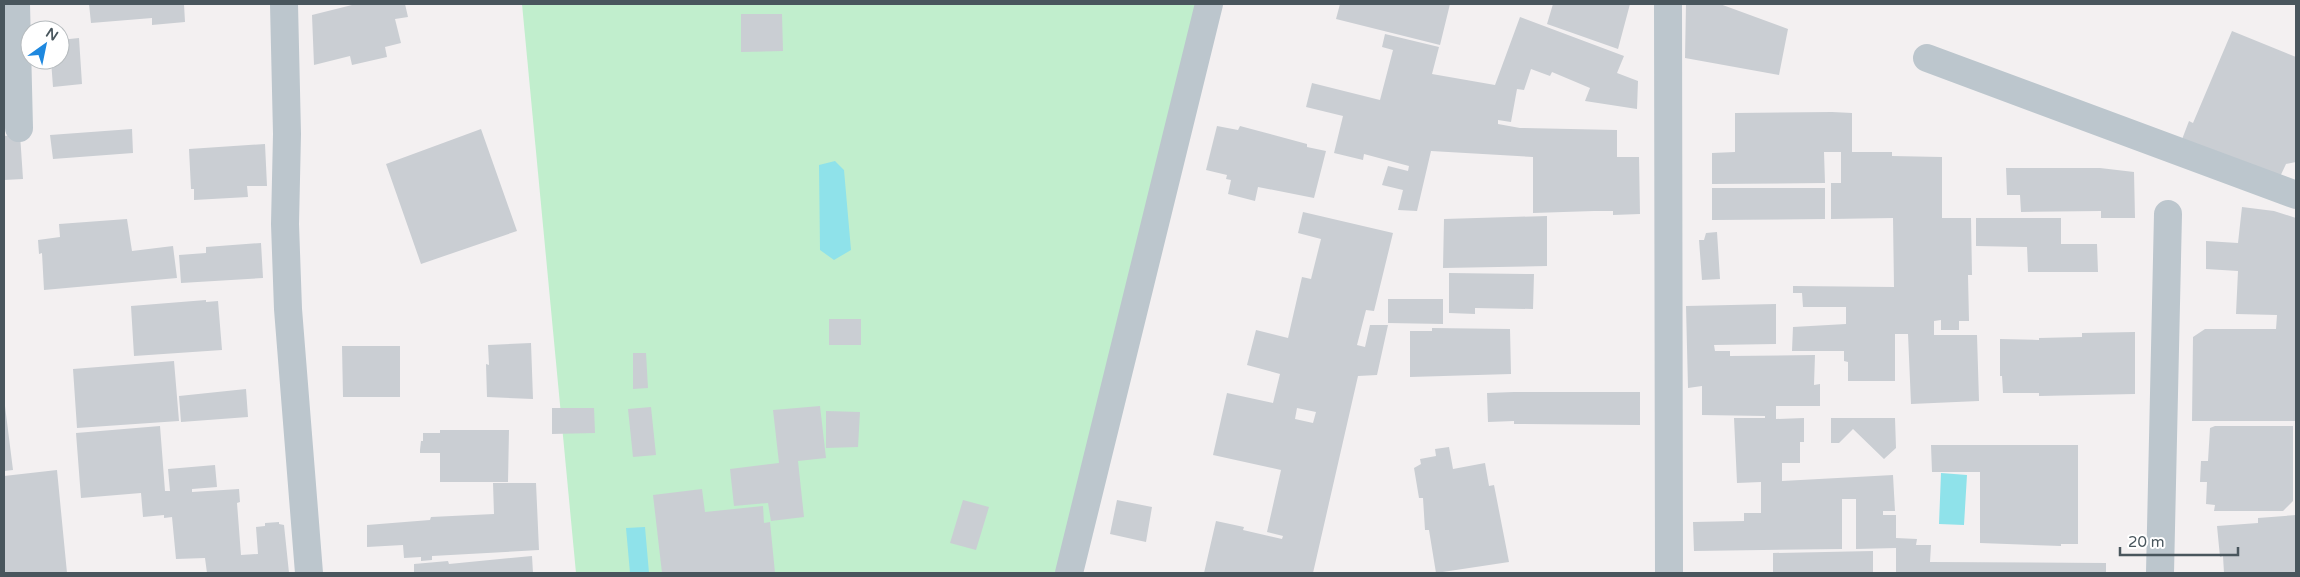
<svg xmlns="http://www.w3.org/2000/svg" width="2300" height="577" viewBox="0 0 2300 577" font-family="'Varela Round',sans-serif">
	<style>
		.green { fill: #c1eecd }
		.water { fill: #8fe2ea }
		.building { fill: #caced3; fill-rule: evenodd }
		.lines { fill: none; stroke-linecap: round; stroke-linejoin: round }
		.minor { stroke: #bcc6cd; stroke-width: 28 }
	</style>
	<rect width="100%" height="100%" fill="#f3f0f1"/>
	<path class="green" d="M522,4H1209L1080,573H576Z"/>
	<path class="water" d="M835,161L844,170L851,250L834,260L820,250L819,165Z
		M1941,473L1967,475L1964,525L1939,524Z
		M645,527L649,573H630L626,528Z"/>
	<path class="building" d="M89,4H184L185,22L152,25V18L91,23Z
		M356,4H405L408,17L395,19L401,43L385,47L387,57L352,65L350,56L314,65L312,15Z
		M1340,4H1450L1440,45L1336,19Z
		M1553,4H1630L1618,49L1547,24Z
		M1686,4H1720L1788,29L1779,75L1685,58Z
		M741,14H782L783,51L741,52Z
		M1520,17L1624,56L1617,73L1638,81L1637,109L1585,101L1590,88L1552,72L1550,76L1531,69L1524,90L1517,89L1511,122L1498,120V124L1520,128L1617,130V157H1639L1640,214L1613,215V211H1594L1533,213V157L1431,151L1417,211L1398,210L1403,190L1382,185L1388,166L1408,171L1409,166L1364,154L1363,160L1334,153L1343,116L1306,107L1312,83L1380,100L1393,50L1382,47L1385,34L1439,47L1432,74L1495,85Z
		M2232,31L2296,57V162L2286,164L2278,181L2181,142L2189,121L2193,123Z
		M79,38L82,84L53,87L51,60H60V40Z
		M1832,112L1852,113V152H1892V156L1942,157V218H1971L1972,275H1968L1969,321H1959V330H1941V320L1934,321V335H1977L1979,401L1911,404L1908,334H1895V381H1848V362L1844,361V351H1792L1793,327L1846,324V307H1803L1802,293H1793V286L1894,287L1893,218L1831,219V183H1841V152H1824L1825,183L1712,184V153L1735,152V113Z
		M1217,126L1238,130L1240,126L1307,144V147L1326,151L1314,198L1258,187L1255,201L1228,194L1231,180L1226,179L1227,175L1206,170Z
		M132,129L133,153L53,159L50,135Z
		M481,129L517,231L421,264L386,164Z
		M20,134L23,179L4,180V136Z
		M265,144L267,186H247L248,197L194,200V189H191L189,149Z
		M2006,168H2100L2134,172L2135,218H2101V211L2021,212L2020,195H2007Z
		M1712,188H1825V219L1712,220Z
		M2242,207L2274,211L2296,218V421H2192L2193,337L2205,329H2276L2277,315L2236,314L2238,271L2206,269V241L2238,243Z
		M1303,212L1393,233L1374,311L1366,310L1357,345L1365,347L1370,325H1388L1377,375L1358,376L1313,573H1204L1216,521L1244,527L1243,530L1282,539L1283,536L1267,532L1281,470L1213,455L1227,393L1273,403L1280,374L1247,365L1256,330L1288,338L1302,277L1311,279L1321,239L1298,233ZM1297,408L1316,412L1313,423L1295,419Z
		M1547,216V266L1443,268L1444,219Z
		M1976,218H2061V244H2097L2098,272H2028L2027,247L1976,246Z
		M127,219L132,251L173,246L177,278L44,290L42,253L39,254L38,240L60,237L59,224Z
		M1717,232L1720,279L1702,280L1699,240H1704L1706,233Z
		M261,243L263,278L181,283L179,255L206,253V247Z
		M1449,273L1534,274L1533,309L1475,308V314L1449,313Z
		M1388,299H1443V324L1388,323Z
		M206,300V302L218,301L222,350L134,356L131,306Z
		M1776,304V344L1714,345L1715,351H1730V356L1815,355L1814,385L1820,384V406H1776V419L1804,418V442H1800V463H1782V481L1893,475L1895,511H1883V515H1896V538L1917,539L1916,545H1931L1930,562L2106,563V573H1896V548L1856,549V499H1842V549L1694,551L1693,522L1744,521V513H1761V482L1737,483L1734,418H1765V416L1702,415V386L1688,388L1686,306Z
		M829,319H861V345H829Z
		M1432,328L1510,329L1511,374L1410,377V331H1432Z
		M2135,332V394L2039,396V393H2003L2002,376H2000V339L2039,340V338L2082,337V333Z
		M531,343L533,399L487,397L486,364L489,365L488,345Z
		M342,346H400V397H343Z
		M633,353H646L648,388L633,389Z
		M174,361L179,421L77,428L73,369Z
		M246,389L248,417L181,422L179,396Z
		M1514,392H1640V425L1514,424V421L1488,422L1487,393Z
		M4,398L13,470L4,471Z
		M820,406L826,458L798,461L804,517L771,521L768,503L734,506L730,469L779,463L773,410Z
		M651,407L656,455L633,457L628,409Z
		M552,408H594L595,433L552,434Z
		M826,411L860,412L858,447L826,448Z
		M1831,418H1895L1896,448L1884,459L1853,429L1839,443H1831Z
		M160,426L165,491H170L168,469L215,465L217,487L192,489V492L239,489L240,502L237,503L241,555L258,554L256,527L265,526V523L279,522V524L284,525L289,573H207L205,558L176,559L172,517L164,518V515L143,517L141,493L81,498L76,433Z
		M2215,426H2293V501L2283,511H2214L2215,505L2206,504L2207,482H2200L2201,461H2208L2210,428Z
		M440,430H509L508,482H440V453H420V450L421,441H423V433H440Z
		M1931,445H2078V544H2061V546L1980,543V472H1932Z
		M1449,447L1453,469L1485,463L1489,486L1494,485L1509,562L1436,573L1429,530H1425L1423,498H1419L1414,468L1421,464L1420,459L1436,456L1435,449Z
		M57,470L67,573H4V476Z
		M493,483H536L539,550L432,556V560L421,561V557L404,558L403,545L367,547V525L430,520L431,517L494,514Z
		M702,489L705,512L763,506L764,523L770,522L775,573H662L653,495Z
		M963,500L989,507L976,550L950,543Z
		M1117,500L1152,507L1146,542L1110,534Z
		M2296,515V573H2224L2223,556L2220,557L2217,526L2258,523V518Z
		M1873,551V573H1773V553Z
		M532,556L533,573H414V564L448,561L449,564Z"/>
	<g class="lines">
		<path class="minor" d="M16,4L19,128
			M284,4L287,134L285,224L288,309L309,573
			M1668,4L1669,573
			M1927,58L2296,195
			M1069,573L1209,4
			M2160,573L2168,214"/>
	</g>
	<rect width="2300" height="577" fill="none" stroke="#49565d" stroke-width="10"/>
	<g transform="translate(45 45) rotate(33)"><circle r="24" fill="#ffffff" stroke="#b6bbbe"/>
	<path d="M0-4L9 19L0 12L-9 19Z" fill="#1e88df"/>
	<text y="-8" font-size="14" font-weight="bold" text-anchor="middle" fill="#49565d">N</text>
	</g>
	<path d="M2120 547v8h118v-8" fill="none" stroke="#49565d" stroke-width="2.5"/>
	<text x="2128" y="547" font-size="15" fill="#49565d" stroke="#ffffff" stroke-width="4" paint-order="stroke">20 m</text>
</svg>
